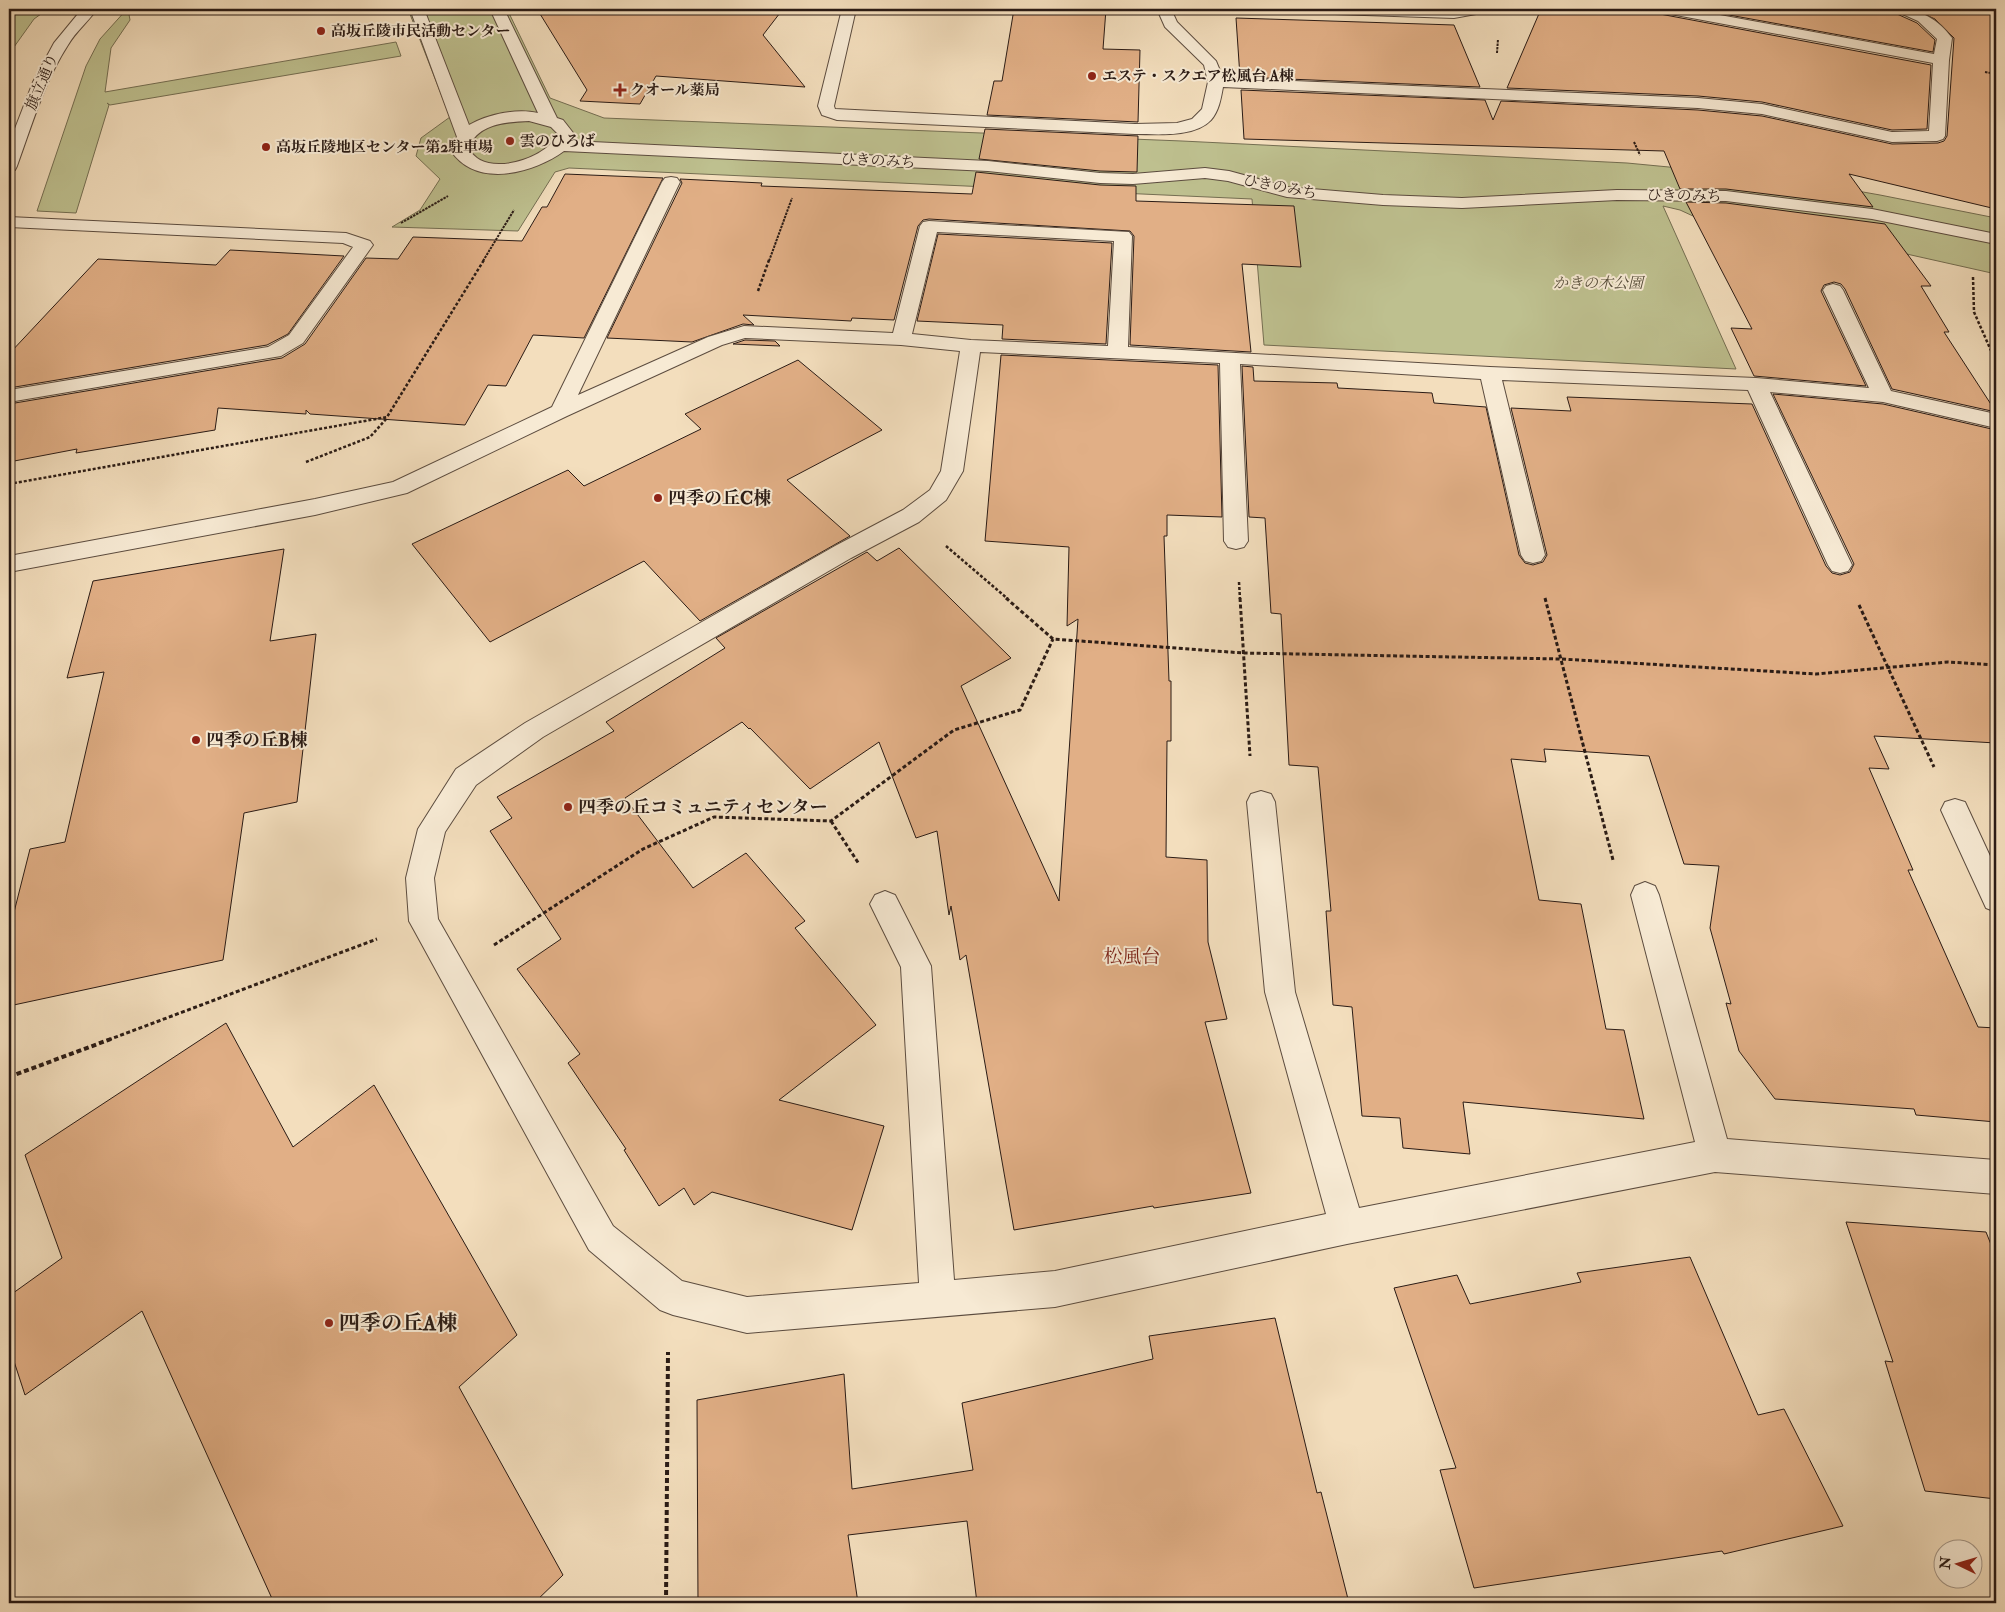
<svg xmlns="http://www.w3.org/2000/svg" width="2005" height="1612" viewBox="0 0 2005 1612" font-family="'IM FELL Double Pica','Noto Serif JP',serif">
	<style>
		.green { fill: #bec08f; stroke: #746e52 }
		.building { fill: #e1af86; stroke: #2a1b15 }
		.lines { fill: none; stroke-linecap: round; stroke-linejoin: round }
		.pedestrian-casing { stroke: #5c4c3f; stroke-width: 2 }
		.minor-casing { stroke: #5c4c3f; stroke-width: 2 }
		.tertiary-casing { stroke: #5c4c3f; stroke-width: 2 }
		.path-far3 { stroke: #2a1b15; stroke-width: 2; stroke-dasharray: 2.5 1; stroke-linecap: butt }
		.path-far2 { stroke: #2a1b15; stroke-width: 2.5; stroke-dasharray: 3 2; stroke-linecap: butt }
		.path-far1 { stroke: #2a1b15; stroke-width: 3; stroke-dasharray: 4 2.5; stroke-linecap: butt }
		.path { stroke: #2a1b15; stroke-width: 4; stroke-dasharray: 5 3; stroke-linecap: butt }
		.pedestrian { fill: #f7ead4; fill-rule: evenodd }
		.minor { fill: #f7ead4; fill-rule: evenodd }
		.tertiary { fill: #f7ead4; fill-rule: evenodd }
		.poi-dot { fill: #8f2418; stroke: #f7ead4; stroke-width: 2 }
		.labels { text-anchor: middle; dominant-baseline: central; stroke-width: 4; stroke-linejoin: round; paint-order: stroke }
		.far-poi-label { font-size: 15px; font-weight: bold; fill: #2a1b15; stroke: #f7ead4; text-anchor: start }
		.far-street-label { font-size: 15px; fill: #2a1b15; stroke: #f7ead4 }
		.far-park-label { font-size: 15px; font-style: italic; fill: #564d3a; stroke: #f7ead4 }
		.poi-label { font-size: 18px; font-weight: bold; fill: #2a1b15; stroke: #f7ead4; text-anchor: start }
		.neighbourhood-label { font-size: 19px; fill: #7a1f14; stroke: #f7ead4 }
		.near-poi-label { font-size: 21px; font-weight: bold; fill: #2a1b15; stroke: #f7ead4; text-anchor: start }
	</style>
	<rect width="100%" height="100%" fill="#f3debd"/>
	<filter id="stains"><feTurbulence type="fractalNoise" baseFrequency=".004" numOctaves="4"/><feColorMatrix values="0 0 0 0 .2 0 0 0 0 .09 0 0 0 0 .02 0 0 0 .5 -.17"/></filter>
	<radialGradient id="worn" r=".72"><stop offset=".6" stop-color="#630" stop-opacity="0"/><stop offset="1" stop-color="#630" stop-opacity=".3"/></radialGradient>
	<path class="green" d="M9,9H48L34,19L9,54Z
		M127,9H128L130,20L111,48L105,92L396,42L401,56L110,105L107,103L109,105L76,213L37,211L86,66L100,39Z
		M408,9H507L550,98L604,118L1182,141L1627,163L1784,178L1880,195L1996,218V274L1786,227L1693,216L1680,210L1663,206L1736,369L1264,345L1252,199L569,168L555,172L518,231L392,227L420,210L440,179L416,156L421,138L450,117Z"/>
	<path class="building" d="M537,9H783L763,35L805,87L656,76L640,104L580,101L587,90Z
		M1014,9H1106L1103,49L1140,50L1138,122L987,115L994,81H1002Z
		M1541,9H1656L1660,14L1931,65L1927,129L1892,130L1762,102L1698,96L1507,88Z
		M1696,9H1894L1897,14L1917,23L1935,40L1933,52Z
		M1913,9L1996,10V209L1849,174L1873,207L1726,189H1680L1664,151L1244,139L1241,90L1485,100L1493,120L1501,101L1698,110L1762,116L1892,144L1938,143L1944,141L1947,136L1954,38L1935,19Z
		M1236,18L1454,25L1480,87L1240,77Z
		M985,129L1138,136L1137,172L1100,171L979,159Z
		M976,172L1100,185L1136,186V201L1294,206L1301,267L1242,264L1251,352L1130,345L1134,236L1130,231L929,219L923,220L918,226L894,320L852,318L851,321L743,315L754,325L743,324L692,342L607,338L682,183L680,179L762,183L761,186L972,194Z
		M565,174L663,178L584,338L533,335L506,386L488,385L465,425L310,414L306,410V414L218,408L215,430L76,453L77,449L9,462V404L282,358L305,344L366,258L398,259L413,237L522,241L542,207H547Z
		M1686,202L1726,203L1885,224L1931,286H1921L1949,332H1944L1996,412L1892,389L1845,289L1841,284L1834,282L1824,285L1821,291L1866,386L1754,376L1731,328L1752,329Z
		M938,234L1112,243L1106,344L1002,339L1003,325L917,321Z
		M230,250L344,256L288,334L267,345L9,388V354L98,259L216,265Z
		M745,340L775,341L780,346L733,344Z
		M1001,355L1218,365L1222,517L1167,515V536H1164L1169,681H1171V741H1167L1166,857L1207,860L1208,942L1227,1019L1205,1022L1251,1193L1154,1208L1153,1206L1014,1230L966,955L960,960L951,906L949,915L937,831L916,838L879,742L810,789L750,728L749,729L742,722L625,798L693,888L746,853L805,921L795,928L876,1025L779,1100L884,1126L852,1230L712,1192L694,1205L684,1188L659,1206L624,1150L626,1149L568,1063L580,1054L517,969L561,939L490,831L512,818L497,797L614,731L606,722L725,648L716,638L867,552L877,561L899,548L1011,658L961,686L1059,901L1078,619L1067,626L1069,547L985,541Z
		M798,360L882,430L787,480L850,536L700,621L644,561L490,642L412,544L568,470L584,486L701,429L685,414Z
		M1242,366L1253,367L1254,381L1337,383L1338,388L1432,393L1434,403L1486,407L1519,555L1525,563L1533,565L1543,562L1547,555L1511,408L1571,411L1567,397L1752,404L1826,566L1832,573L1840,575L1850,572L1854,564L1773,394L1883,404L1996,430V743L1874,736L1889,769L1869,768L1913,870H1908L1978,1027L1996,1028V1122L1916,1115L1914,1109L1775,1099L1739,1051L1726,1003L1731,1004L1710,928L1719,866L1684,864L1649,756L1544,749L1546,762L1511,759L1539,900L1581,904L1606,1029L1624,1030L1644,1119L1463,1102L1470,1154L1403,1148L1400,1118L1362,1116L1352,1007L1333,1005L1326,911H1331L1318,767L1289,765L1281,614L1271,613L1265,518L1249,517Z
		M284,549L270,641L316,634L297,802L244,813L223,960L9,1006V932L30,849L65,842L104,672L67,678L93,581Z
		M226,1023L293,1147L374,1085L517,1335L459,1387L563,1575L534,1603H274L142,1311L25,1395L9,1346V1296L62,1258L25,1155Z
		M1846,1222L1986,1232L1996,1257V1499L1925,1491L1885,1361L1893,1362Z
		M1690,1257L1758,1415L1784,1409L1843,1526L1724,1554L1722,1551L1474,1588L1440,1470L1456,1468L1394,1288L1457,1275L1470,1304L1581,1282L1577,1273Z
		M1275,1318L1317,1493L1321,1492L1349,1603H977L967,1521L848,1535L858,1603H698L697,1400L844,1374L852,1489L973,1470L962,1403L1153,1359L1149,1336Z"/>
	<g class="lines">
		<defs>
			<path id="pedestrian" d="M410,9H424L469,125C488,114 517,108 538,113L490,9H504L557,118L563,120L574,134L571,141L988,161L1100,173L1133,174L1205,168L1229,171L1288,187L1383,195L1462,198L1617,190L1726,191L1872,209L1996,234V244L1872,219L1726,201L1617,200L1462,208L1383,205L1287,197L1228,181L1205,178L1133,184L1100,183L988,171L564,151C534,173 477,189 451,151L457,137ZM529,121L551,127L558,134C548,156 502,172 480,160C476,158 472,153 468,150C476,124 505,122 529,121Z"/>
			<path id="minor" d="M842,9H856L834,106L835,109L1135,124L1177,123L1192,119L1202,109L1208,82L1204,65L1165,27L1157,9H1171L1177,22L1216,61L1223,78L1698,98L1762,104L1892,132L1929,131L1933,63L1665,13L1660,12L1658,9H1687L1934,54L1937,39L1918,21L1898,12L1896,9C1919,8 1938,19 1952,38L1949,60L1945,136L1943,139L1937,141L1892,142L1762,114L1698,108L1223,87C1221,98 1219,111 1211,120C1194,138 1157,134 1135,134L837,120L822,115L818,106Z
				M1298,9L1454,10L1479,9L1476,14L1454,18L1305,13L1300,12Z
				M671,177L677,178L680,182L578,395L708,337L744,326L893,333L920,226L923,222L929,221L1129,232L1132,236L1128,347L1490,367L1756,378L1869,388L1823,290L1826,286L1833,284L1840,286L1843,290L1891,391L1996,414V428L1883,402L1770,392L1852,565L1848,571L1840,573L1832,571L1828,565L1748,390L1502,380L1545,555L1541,561L1533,563L1525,561L1521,555L1481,379L1240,364L1248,541L1244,547L1236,549L1228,547L1224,541L1220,363L980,352L963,471L946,500L919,522L851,558L543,737L476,785L445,832L434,878L438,919L613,1226L682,1281L747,1297L919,1283L901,967L870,904L875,895L885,891L895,895L931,966L954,1280L1055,1271L1326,1214L1265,992L1247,802L1251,794L1261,791L1271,794L1275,802L1295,992L1359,1208L1695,1142L1631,895L1635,886L1645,882L1655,886L1659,895L1727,1139L1996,1160V1194L1715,1172L1347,1244L1055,1307L747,1333L673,1315L660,1310L589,1250L414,930L409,921L406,878L418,829L456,769L525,723L835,546L903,510L930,490L941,471L960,351L901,345L745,338L722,345L567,416L407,493L315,515L9,572V556L315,499L393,482L552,407L662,182L665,178ZM937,232L1114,241L1108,346L971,340L912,334Z
				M9,217L346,233L370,241L373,245L303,343L281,356L9,402V390L268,347L289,335L353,247L343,243L9,227Z
				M1955,799L1965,802L1996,869V912L1986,908L1941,810L1945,802Z"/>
			<path id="tertiary" d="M82,9H97C88,22 76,31 68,45C44,82 32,125 17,166L15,170L9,171V144L33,82L54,43Z"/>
		</defs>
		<use href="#pedestrian" class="pedestrian-casing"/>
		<use href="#minor" class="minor-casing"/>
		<use href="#tertiary" class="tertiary-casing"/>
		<path class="path-far3" d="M1497,53L1498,39
			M1985,72L1996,74
			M1634,142L1640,155
			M401,223L448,196
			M483,261L514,210
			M769,261L792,198"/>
		<path class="path-far2" d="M1973,277L1974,312L1996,362
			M758,291L769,260
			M306,462L370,437L387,418
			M9,484L387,417L484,260
			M946,546L1008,599
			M1239,582L1240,599"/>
		<path class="path-far1" d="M1006,598L1053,639L1243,653L1562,659L1816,674L1948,662L1996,665
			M1240,598L1250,756
			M1545,598L1613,860
			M1859,605L1934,767
			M831,821L859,864
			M494,945L643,849L714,817L831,821L954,730L1020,710L1053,639
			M108,1040L377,939"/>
		<path class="path" d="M9,1077L111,1039
			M666,1603L668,1352"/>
		<use href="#pedestrian" class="pedestrian"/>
		<use href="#minor" class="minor"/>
		<use href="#tertiary" class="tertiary"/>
	</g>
	<g class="poi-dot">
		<circle cx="321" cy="31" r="5"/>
		<circle cx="1092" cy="76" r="5"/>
		<path d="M617.5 82.5h5v5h5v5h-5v5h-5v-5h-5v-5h5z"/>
		<circle cx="510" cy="141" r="5"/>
		<circle cx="266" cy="147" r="5"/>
		<circle cx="658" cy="498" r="5"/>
		<circle cx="196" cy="740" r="5"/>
		<circle cx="568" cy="807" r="5"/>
		<circle cx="329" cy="1323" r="5"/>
	</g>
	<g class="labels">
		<g class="far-poi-label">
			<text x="331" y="31">高坂丘陵市民活動センター</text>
			<text x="1102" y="76">エステ・スクエア松風台 A棟</text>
			<text x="630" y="90">クオール薬局</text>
			<text x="520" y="141">雲のひろば</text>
			<text x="276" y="147">高坂丘陵地区センター第2駐車場</text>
		</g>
		<g class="far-street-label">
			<text transform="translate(42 82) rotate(-67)">旗立通り</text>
			<text transform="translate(878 161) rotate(3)">ひきのみち</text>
			<text transform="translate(1280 187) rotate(11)">ひきのみち</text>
			<text transform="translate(1684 196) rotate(1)">ひきのみち</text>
		</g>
		<g class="far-park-label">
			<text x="1598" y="283">かきの木公園</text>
		</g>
		<g class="poi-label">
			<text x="668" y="498">四季の丘C棟</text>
			<text x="206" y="740">四季の丘B棟</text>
			<text x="578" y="807">四季の丘コミュニティセンター</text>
		</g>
		<g class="neighbourhood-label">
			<text x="1132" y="957">松風台</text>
		</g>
		<g class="near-poi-label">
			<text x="339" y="1323">四季の丘A棟</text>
		</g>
	</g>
	<rect width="2005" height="1612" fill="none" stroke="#f3debd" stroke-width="30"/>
	<rect x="10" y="10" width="1985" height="1592" fill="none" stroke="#2a1b15" stroke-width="2.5"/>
	<rect x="15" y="15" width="1975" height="1582" fill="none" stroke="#2a1b15"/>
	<g transform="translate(1958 1564) rotate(275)"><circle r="24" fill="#f7ead4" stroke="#a59788"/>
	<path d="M0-4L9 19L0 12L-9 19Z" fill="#8f2418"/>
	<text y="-8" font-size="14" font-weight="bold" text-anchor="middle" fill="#2a1b15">N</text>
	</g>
	<rect width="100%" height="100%" filter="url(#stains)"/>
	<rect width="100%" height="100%" fill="url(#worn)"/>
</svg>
